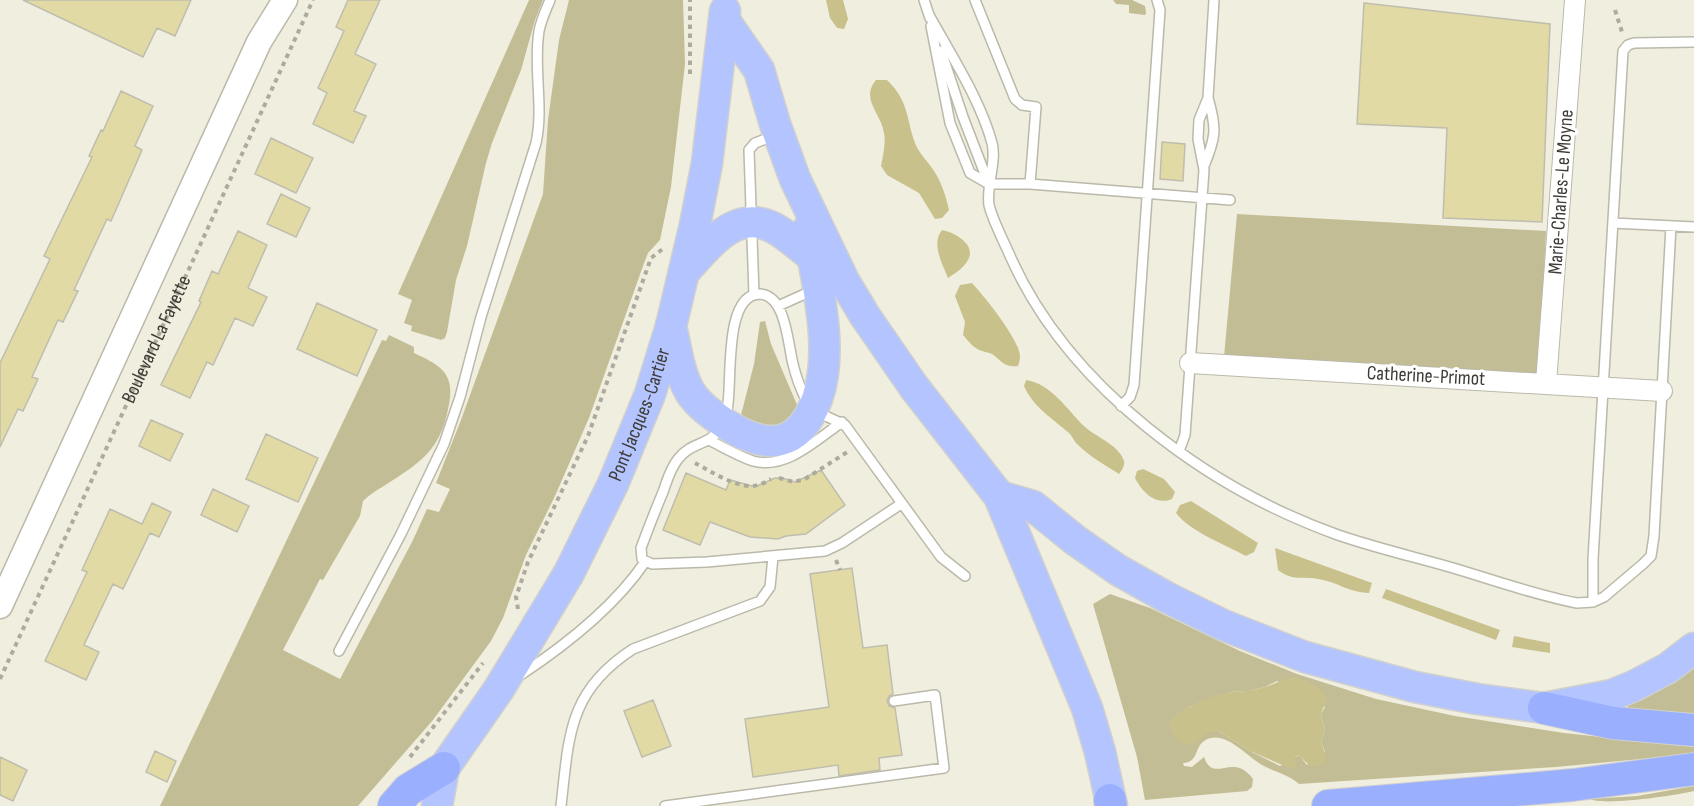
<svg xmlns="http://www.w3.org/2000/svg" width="1694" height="806" viewBox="0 0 1694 806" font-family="'Sofia Sans Condensed',sans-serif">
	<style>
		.green { fill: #c3bd95; fill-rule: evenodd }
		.forest { fill: #c9c18c }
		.building { fill: #e2daa4; stroke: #bfbdae; stroke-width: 1.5 }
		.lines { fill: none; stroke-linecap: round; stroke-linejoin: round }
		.service-casing { stroke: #bbb9aa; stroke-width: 12 }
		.minor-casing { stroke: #bbb9aa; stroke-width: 22 }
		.tertiary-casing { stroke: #bbb9aa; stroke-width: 27 }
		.primary-casing { stroke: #d0d0cf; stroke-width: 33 }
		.trunk-casing { stroke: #d0d0cf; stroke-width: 34 }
		.path { stroke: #acab9e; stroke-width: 4; stroke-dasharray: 4.5 4.5; stroke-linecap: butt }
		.service { stroke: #fff; stroke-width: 9 }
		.minor { stroke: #fff; stroke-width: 20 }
		.tertiary { stroke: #fff; stroke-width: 24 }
		.primary { stroke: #b3c4fe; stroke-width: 30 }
		.trunk { stroke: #9ab0fe; stroke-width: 32 }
		.labels { text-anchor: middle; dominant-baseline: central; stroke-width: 6; stroke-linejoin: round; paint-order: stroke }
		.street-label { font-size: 20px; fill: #3c3b35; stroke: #fff }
	</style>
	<rect width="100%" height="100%" fill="#f0eede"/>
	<path class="green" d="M529,0H543L535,20L521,70L492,143L486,163L467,246L456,280L447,332L445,338L441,340L411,331L412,326L404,323L412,300L398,294Z
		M569,0H683L685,64L671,187L660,240L648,253L643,266L589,418L555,496L526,555L503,618L491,641L433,720L358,806H160L382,340L386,341L389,335L414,347V353C440,365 455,373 449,404C442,446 425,460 390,482C381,488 371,493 363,501L360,516L323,580L320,579L283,650L340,679L413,540L427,509L439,512L450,489L436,483L461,420L543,194L548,120L559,40Z
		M1113,0H1132L1145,6L1146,13L1145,15L1129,13V5L1116,4Z
		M1237,214L1546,231L1539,374L1224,357Z
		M765,321L771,344L798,407L793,419L770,431L741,420V415L754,364L760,322Z
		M1110,594L1150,608L1240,651L1297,674L1376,699L1455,716L1564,733L1694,747V754L1556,767L1299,784C1288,774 1274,772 1262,765C1246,756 1224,728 1204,741C1194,748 1199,762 1183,763L1184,766L1192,767L1204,757C1212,780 1226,761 1242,769C1246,771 1250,775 1253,779L1252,787L1247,791L1145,800L1137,757L1093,604ZM1277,681L1325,707L1321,714L1325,730L1321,742L1325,752L1307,765L1299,755L1280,766L1250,751L1217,730L1208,731L1196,742L1188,707L1231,692L1249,691L1265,687Z
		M1694,666V714L1628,709V703Z
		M1694,786V791C1674,796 1602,806 1590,799L1637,796Z"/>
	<path class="forest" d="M826,0H843L848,19L844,29L837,28L830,18Z
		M876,80H887C909,101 906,118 915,143C919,154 928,161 934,171C942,183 946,197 949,210L942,218L935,219L919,193L887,175L881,166C883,155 886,144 884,133C881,113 860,99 876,80Z
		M942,230C953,232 975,243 969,258C965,267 956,273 948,278C942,263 931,244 942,230Z
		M972,283C984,296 1019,339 1020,356C1020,360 1019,363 1018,366C1004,368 1002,361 992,354C990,353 985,352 982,351C973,348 969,342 963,335L965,322L955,296L960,285Z
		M1026,380C1052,384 1067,410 1085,427C1096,437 1119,445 1124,461C1125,466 1122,470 1119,474C1105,465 1089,456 1077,444C1074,441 1072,436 1069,433C1052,418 1033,407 1024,386Z
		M1143,469L1164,479L1175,492L1172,499C1156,506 1142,492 1135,478L1137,471Z
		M1191,501L1258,543L1254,552L1246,556C1226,545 1189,531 1176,513L1180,505Z
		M1275,548L1372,583L1369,593C1348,592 1341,584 1323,580C1305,575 1295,583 1278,570Z
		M1386,589L1500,630L1496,640L1382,598Z
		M1514,636L1550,643V653L1512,647Z
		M1297,677C1309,682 1320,686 1327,698L1321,714L1325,730L1321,742C1324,751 1327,755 1323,764C1308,770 1308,762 1298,755L1293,759L1297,763L1296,766L1289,768L1250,751L1217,730C1204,732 1205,738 1196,742C1181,750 1170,733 1169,721C1183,707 1213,694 1233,692C1243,691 1252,691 1261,688C1275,685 1282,678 1297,677Z"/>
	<path class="building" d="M23,0H191L175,36L157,28L143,57Z
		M348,0H380L355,54L376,64L354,111L366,116L353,143L313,124L327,93L318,88L344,31L336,27Z
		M1364,3L1550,24L1542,222L1443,218L1447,128L1357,124Z
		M121,91L153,106L135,146L142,150L111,221L107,219L74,290L78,291L63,322L58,320L32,377L38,379L23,411L18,409L0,447V363L50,259L44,256L92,157L89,156L101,130L103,131Z
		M271,138L313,158L296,193L255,174Z
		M1162,142L1185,144L1183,181L1160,179Z
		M281,194L310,208L296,237L267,224Z
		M238,231L267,245L248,288L267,297L253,326L235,318L213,365L207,362L190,398L161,385L201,302L199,301L212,271L218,274Z
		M317,303L377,330L357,376L297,349Z
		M151,420L183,434L170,461L139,446Z
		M266,434L318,458L298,502L246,479Z
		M821,470L845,505L806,534L786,536L778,539L750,537L710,522L700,545L663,530L686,473L726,490L730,480L752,486H757L775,478H782L795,482Z
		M213,489L249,506L237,532L201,515Z
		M152,503L171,512L159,537L150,533L123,589L113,584L84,645L99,652L86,680L45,661L87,572L82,570L110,509L142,524Z
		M852,568L863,648L887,645L893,694L889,696L887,701L889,706L895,708L902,755L879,758L880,770L839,776L838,765L753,777L745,719L829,707L810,574Z
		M653,700L671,746L642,757L624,711Z
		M155,751L176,761L167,782L146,772Z
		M0,757L27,770L13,801L0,795Z"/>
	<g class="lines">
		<defs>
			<path id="service" d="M924,0L930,18
				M975,0L1015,99L1022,105L1036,107L1030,184
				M929,15C951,55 980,99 992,143C997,161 986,186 989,205C992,219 1005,244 1011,258C1069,387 1207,488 1338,535C1376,548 1415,557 1453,568C1494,580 1535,595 1577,603L1593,602L1604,597L1643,564L1651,556L1654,536L1671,226
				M931,26L950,123L970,173L989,184H1030L1230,200
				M941,51L963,117L988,182
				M1204,166C1216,137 1217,129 1208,98
				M1613,223L1694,227
				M754,295L749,150L755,143L776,135
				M778,306L816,289
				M807,402C801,390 796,377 793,364C788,345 786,295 760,294C722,294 733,387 727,410C717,451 696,436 678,459C670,469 667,481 663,492C655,511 648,529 641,548L642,559L652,564L707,562L825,551L842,543L901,504
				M1121,406L1130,397L1134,385L1160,10L1157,0
				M817,412L845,425L941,557L965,576
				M709,440C723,447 738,456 753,461C786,470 816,440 842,422
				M1179,451L1185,435L1204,170L1198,139L1199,120L1208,98L1214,0
				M1593,602V559L1623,51L1628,45L1634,43L1694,42
				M339,651L401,534L444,444L460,397L481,317L536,143C544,107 533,68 539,31C541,20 546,10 550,0
				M519,676C563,647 615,606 645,562
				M561,806C569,736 568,691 633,649L760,601L770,587L773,557
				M665,806L944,768L935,695L894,701"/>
			<path id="minor" d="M1190,363L1662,391
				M1546,383L1575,0"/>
			<path id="tertiary" d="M0,606L259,42L285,0"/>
			<g id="primary">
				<path d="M725,21L759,70L775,124L795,179L844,281L865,316L914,387L999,496L1087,708L1100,752L1112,806"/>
				<path d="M686,270C711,243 738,205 779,231C793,240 806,252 820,263"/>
				<path d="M671,326C676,347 679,373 690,392C699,406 714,416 727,425C767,450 799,449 817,399C835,349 816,281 808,229"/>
				<path d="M999,496L1033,506L1075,540L1118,570L1166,597L1223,625L1305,657L1415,687L1477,699L1544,708L1612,695L1634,686L1668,668L1694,648"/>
				<path id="s2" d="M437,806L444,768L499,689L569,573L613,484L650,394L671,326L695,225L707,163L725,11"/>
			</g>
			<path id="trunk" d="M1544,708L1613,723L1694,730
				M1110,800L1111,806
				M394,806L408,790L444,768
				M1328,806L1573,785L1694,769"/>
		</defs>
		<use href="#service" class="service-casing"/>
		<use href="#minor" class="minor-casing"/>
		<use href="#tertiary" class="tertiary-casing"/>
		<use href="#primary" class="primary-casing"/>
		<use href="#trunk" class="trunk-casing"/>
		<g class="path">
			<path d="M1615,10L1622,32"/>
			<path d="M690,74V0"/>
			<path d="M695,463C710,471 741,491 758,485C763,484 767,481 771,479"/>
			<path d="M779,478L794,482L805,479L849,451"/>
			<path d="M836,560L840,570"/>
			<path d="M518,609L516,597L528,562L588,436L651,258L664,248"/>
			<path id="s1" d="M0,679L313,0"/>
			<path d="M410,757L483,663"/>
		</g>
		<use href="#service" class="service"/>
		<use href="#minor" class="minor"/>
		<use href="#tertiary" class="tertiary"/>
		<use href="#primary" class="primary"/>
		<use href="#trunk" class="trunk"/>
	</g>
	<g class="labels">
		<g class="street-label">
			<text transform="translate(1561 192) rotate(-86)">Marie-Charles-Le Moyne</text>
			<text stroke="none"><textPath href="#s1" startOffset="374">Boulevard La Fayette</textPath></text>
			<text transform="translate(1426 376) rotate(3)">Catherine-Primot</text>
			<text stroke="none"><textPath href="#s2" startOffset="444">Pont Jacques-Cartier</textPath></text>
		</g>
	</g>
</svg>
